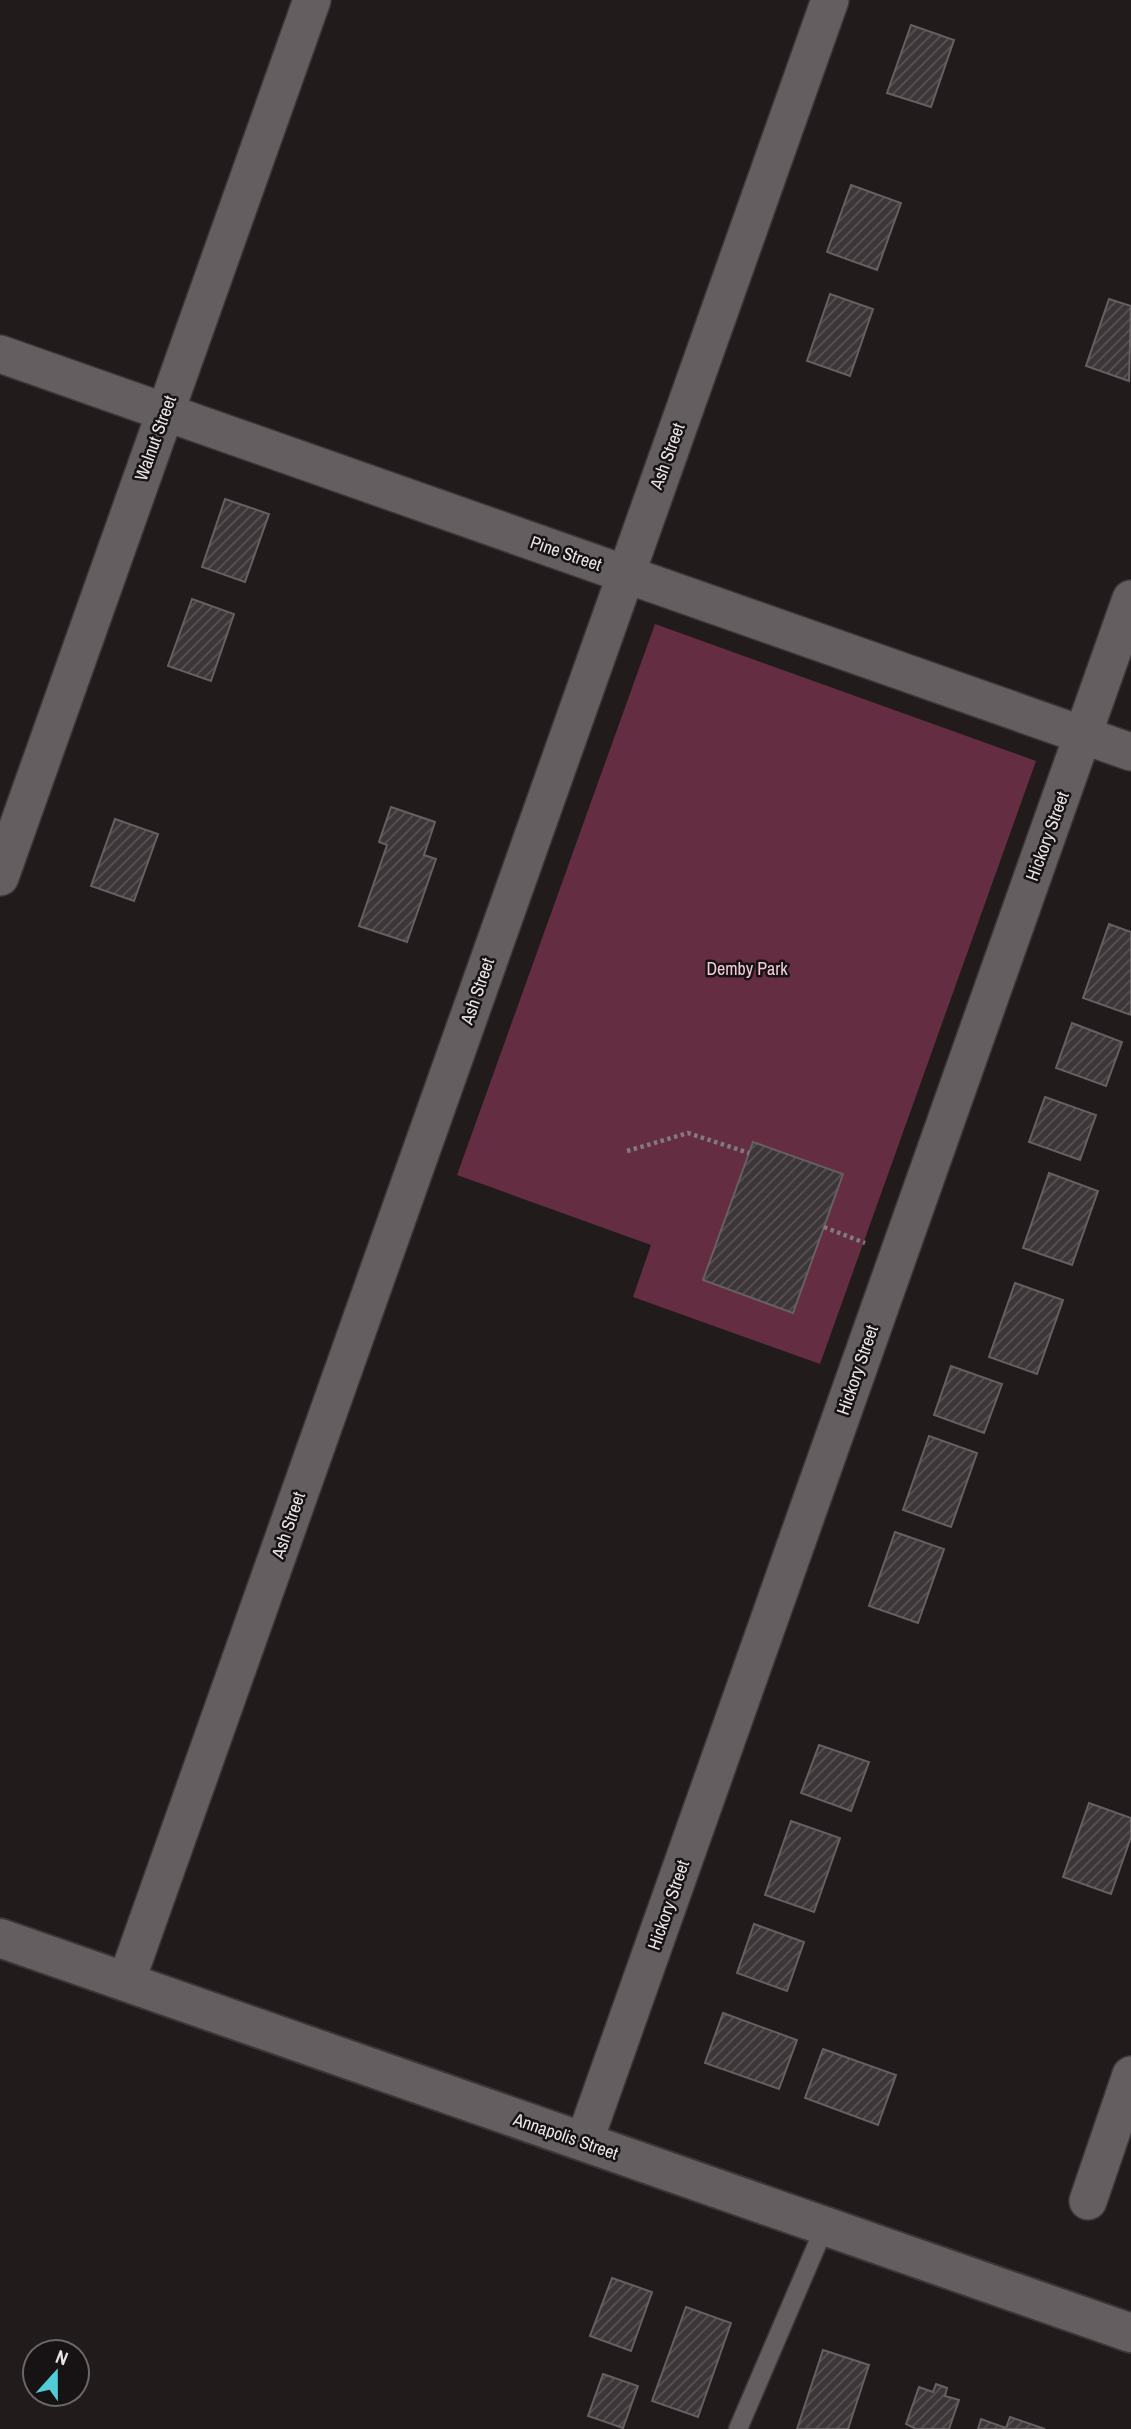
<svg xmlns="http://www.w3.org/2000/svg" width="1131" height="2429" viewBox="0 0 1131 2429" font-family="'Archivo Narrow',sans-serif">
	<style>
		.park { fill: #652d42 }
		.building { fill: url(#building-hatch); stroke: #676062; stroke-width: 2 }
		.lines { fill: none; stroke-linecap: round; stroke-linejoin: round }
		.lane-casing { stroke: #3b3738; stroke-width: 21 }
		.street-casing { stroke: #3b3738; stroke-width: 40 }
		.secondary-casing { stroke: #3b3738; stroke-width: 42 }
		.path { stroke: #807b7c; stroke-width: 4.5; stroke-dasharray: 3.5 3.5; stroke-linecap: butt }
		.lane { stroke: #655e60; stroke-width: 18 }
		.street { stroke: #655e60; stroke-width: 37 }
		.secondary { stroke: #655e60; stroke-width: 38 }
		.labels { text-anchor: middle; dominant-baseline: central; stroke-width: 5; stroke-linejoin: round; paint-order: stroke }
		.street-label { font-size: 18px; fill: #e9e5e6; stroke: #171213 }
		.park-label { font-size: 18px; fill: #f5cbd7; stroke: #171213 }
	</style>
	<defs>
		<pattern id="building-hatch" width="6" height="6" patternUnits="userSpaceOnUse" patternTransform="scale(1.75)"><rect width="6" height="6" fill="#3d3638"/><path d="M-1 1l2-2M0 6l6-6M5 7l2-2" fill="none" stroke="#595355"/></pattern>
	</defs>
	<rect width="100%" height="100%" fill="#211b1c"/>
	<path class="park" d="M655,624L1036,761L820,1364L633,1297L651,1245L457,1175Z"/>
	<path class="building" d="M911,25L954,40L931,107L887,93Z
		M851,185L901,203L877,270L827,252Z
		M830,294L873,309L850,376L807,361Z
		M1109,299L1131,306L1129,381L1086,366Z
		M225,499L269,514L245,582L202,567Z
		M192,599L234,614L211,681L168,666Z
		M391,807L435,822L424,855L436,859L407,942L359,926L387,845L379,842Z
		M115,819L158,834L134,901L91,886Z
		M1109,924L1131,932V1015L1083,998Z
		M1072,1023L1122,1042L1106,1086L1056,1068Z
		M1045,1097L1096,1115L1080,1160L1029,1142Z
		M753,1142L843,1174L793,1313L703,1280Z
		M1049,1173L1098,1191L1072,1265L1023,1248Z
		M1015,1283L1063,1300L1037,1374L989,1357Z
		M951,1366L1002,1384L984,1433L934,1415Z
		M929,1436L977,1453L951,1527L903,1510Z
		M895,1532L944,1549L918,1623L869,1606Z
		M819,1745L869,1762L851,1811L801,1793Z
		M1089,1803L1131,1818V1837L1111,1894L1063,1877Z
		M791,1821L840,1838L814,1912L765,1895Z
		M754,1924L804,1942L787,1991L737,1973Z
		M723,2013L797,2040L779,2089L705,2063Z
		M823,2049L896,2075L878,2125L805,2098Z
		M612,2278L652,2292L631,2351L590,2336Z
		M686,2307L731,2323L698,2417L652,2401Z
		M823,2350L869,2365L848,2429H797Z
		M603,2374L638,2386L623,2428L588,2416Z
		M936,2384L947,2388L945,2396L959,2400L949,2429H916L906,2424L919,2387L933,2392Z
		M1010,2417L1045,2429H978L981,2419L1006,2428Z"/>
	<g class="lines">
		<defs>
			<path id="lane" d="M738,2429L825,2226"/>
			<path id="street" d="M0,354L1131,752
				M0,877L312,0
				M126,1982L830,0
				M584,2142L1131,599
				M1088,2201L1131,2075"/>
			<path id="secondary" d="M0,1938L1131,2333"/>
		</defs>
		<use href="#lane" class="lane-casing"/>
		<use href="#street" class="street-casing"/>
		<use href="#secondary" class="secondary-casing"/>
		<path class="path" d="M627,1151L688,1133L749,1153
			M824,1227L865,1243"/>
		<use href="#lane" class="lane"/>
		<use href="#street" class="street"/>
		<use href="#secondary" class="secondary"/>
	</g>
	<g class="labels">
		<g class="street-label">
			<text transform="translate(155 438) rotate(-70)">Walnut Street</text>
			<text transform="translate(667 456) rotate(-70)">Ash Street</text>
			<text transform="translate(566 553) rotate(19)">Pine Street</text>
			<text transform="translate(1047 836) rotate(-70)">Hickory Street</text>
			<text transform="translate(477 991) rotate(-71)">Ash Street</text>
			<text transform="translate(857 1370) rotate(-71)">Hickory Street</text>
			<text transform="translate(288 1525) rotate(-71)">Ash Street</text>
			<text transform="translate(668 1905) rotate(-71)">Hickory Street</text>
			<text transform="translate(566 2136) rotate(19)">Annapolis Street</text>
		</g>
		<g class="park-label">
			<text x="747" y="968">Demby Park</text>
		</g>
	</g>
	<g transform="translate(56 2373) rotate(21)"><circle r="33" fill="#171213" stroke="#6b6667" stroke-width="2"/>
	<path d="M0-5L12 26L0 18L-12 26Z" fill="#52ccd5"/>
	<text y="-10" font-size="19" font-weight="bold" text-anchor="middle" fill="#e9e5e6">N</text>
	</g>
</svg>
